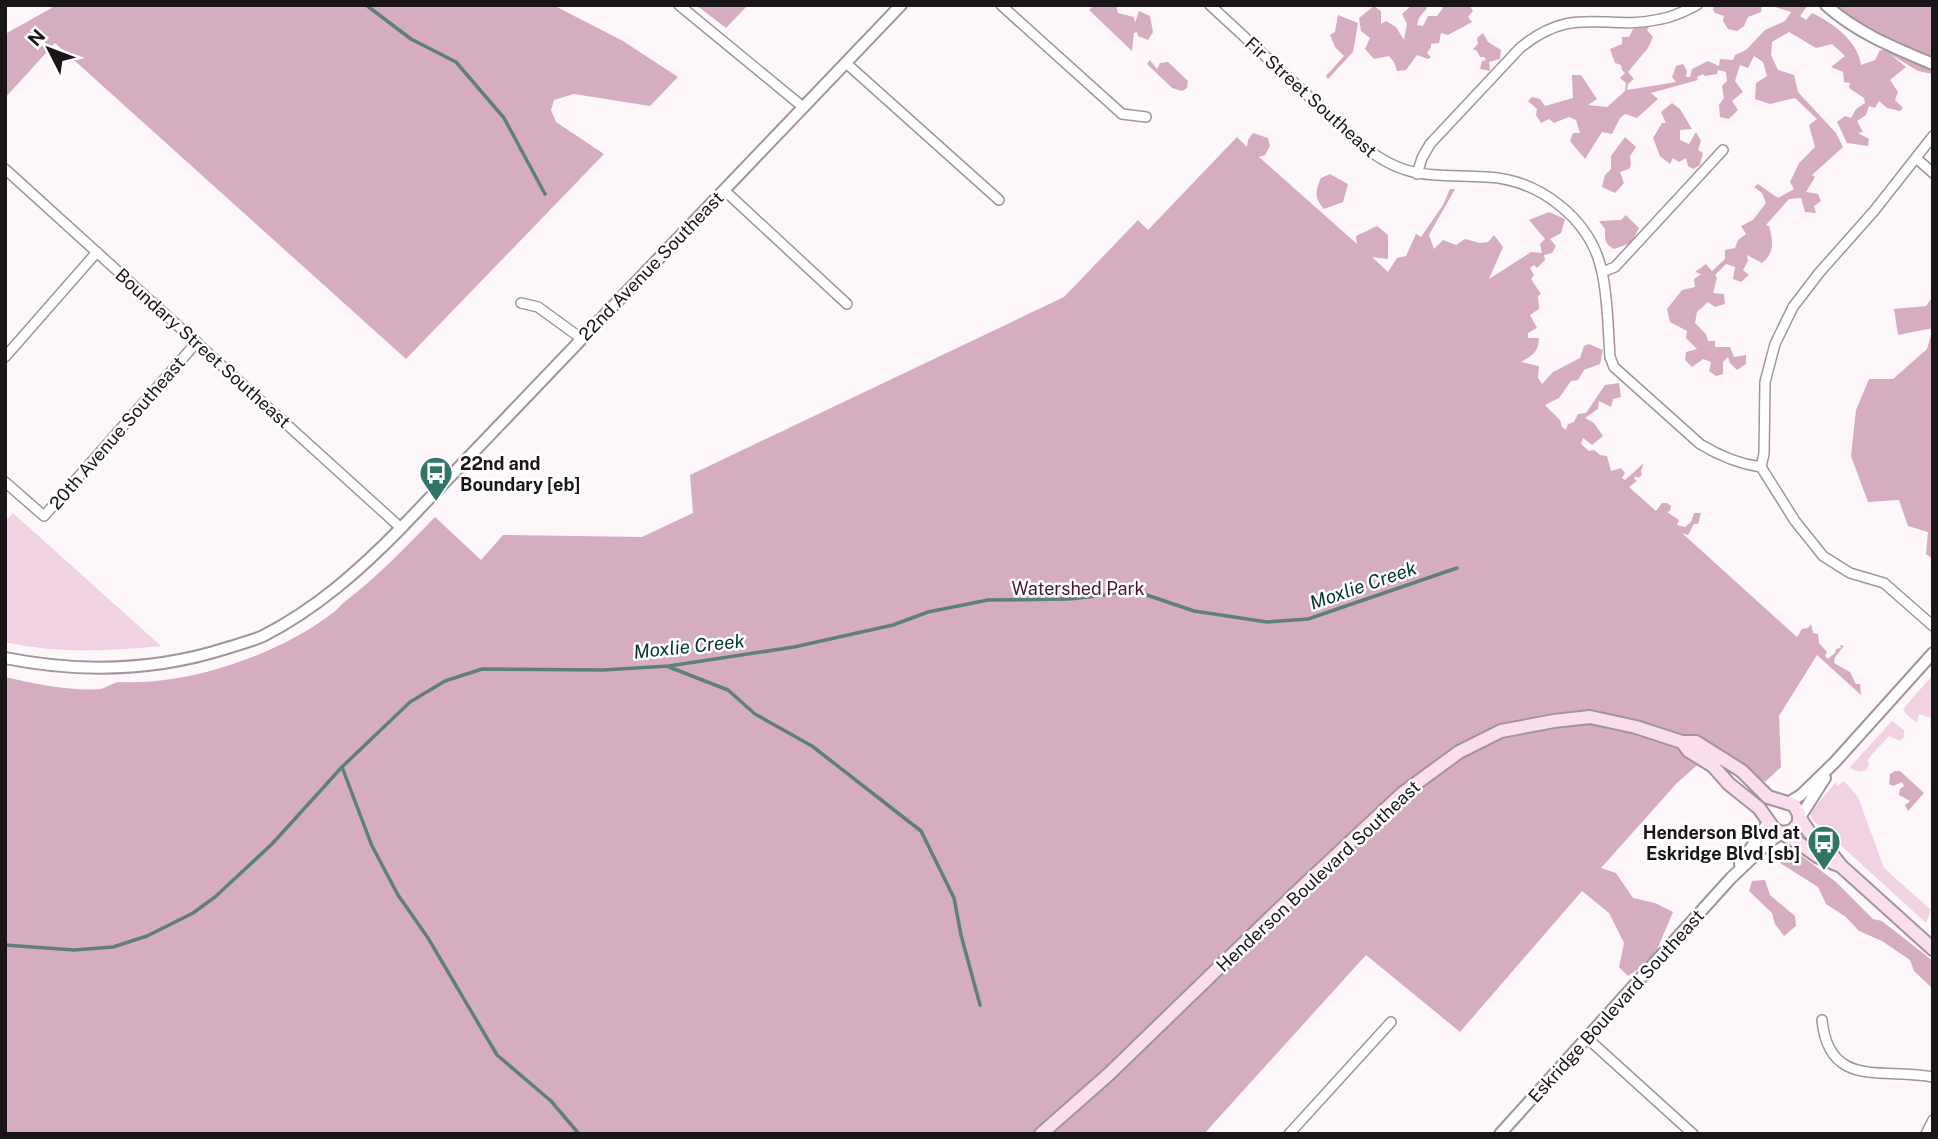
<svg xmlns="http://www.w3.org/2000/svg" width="1938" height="1139" viewBox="0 0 1938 1139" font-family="'Public Sans',sans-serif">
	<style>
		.green { fill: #f1d2e2 }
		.forest { fill: #d6acc1 }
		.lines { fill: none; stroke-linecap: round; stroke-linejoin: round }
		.stream { stroke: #5e8079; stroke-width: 3.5 }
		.minor-casing { stroke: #a1959b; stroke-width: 12 }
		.tertiary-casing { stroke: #a1959b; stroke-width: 14 }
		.secondary-casing { stroke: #a1959b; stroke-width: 16 }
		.minor { stroke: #fff; stroke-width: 9 }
		.tertiary { stroke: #fff; stroke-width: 10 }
		.secondary { stroke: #fbdeee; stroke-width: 12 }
		.labels { text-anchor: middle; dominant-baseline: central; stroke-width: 5; stroke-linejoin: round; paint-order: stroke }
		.street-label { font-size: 18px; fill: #1a1618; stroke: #fff }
		.poi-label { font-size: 18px; font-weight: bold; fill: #1a1618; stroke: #fff; text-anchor: start }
		.park-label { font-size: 18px; fill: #481634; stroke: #fff }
		.water-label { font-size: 19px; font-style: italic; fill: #05362e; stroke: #fff }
	</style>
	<rect width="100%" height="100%" fill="#fef7fa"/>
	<path class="green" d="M13,513L161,646C109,651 57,654 5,642V521Z
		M1931,677L1933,727H1930L1931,718L1919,714L1917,723L1906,714L1903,709Z
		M1892,721L1904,730V737L1900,741L1889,736L1868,759L1869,765L1866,770C1860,773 1854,771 1850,767Z
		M1844,781L1858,797L1884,868L1931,910L1926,923L1813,820L1810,815L1813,809L1836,782L1837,786Z"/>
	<path class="forest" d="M57,5H553L623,41L678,77L650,106L574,94L554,100L551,110L556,122L604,154L406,359L55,43L5,98V34Z
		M696,5H748L726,28Z
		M1094,5H1116L1118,13L1134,17L1135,23L1139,11L1150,16L1153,32L1148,40L1138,36L1137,32L1134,33L1132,51L1089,10Z
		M1412,5H1426L1427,8L1419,18L1417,25L1423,26L1428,16H1437L1443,8L1441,5H1469L1473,11L1468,17L1472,22L1448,35L1441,33L1439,43L1431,44V47L1427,53L1431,57L1428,59L1417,55L1406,70L1397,71L1394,62L1389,56L1374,59L1365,49L1370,38L1361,31L1359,18L1374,6L1381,11V24L1386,21L1396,27L1404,40L1407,24L1402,14Z
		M1715,5H1762L1761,12L1748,17L1744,26L1737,31L1728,29L1723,21L1724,16L1715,13L1713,9Z
		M1775,5H1808L1800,16L1806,20L1812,13C1833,23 1858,41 1861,65L1875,60L1880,50H1885L1859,34L1830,5H1933V74L1918,71L1890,54L1906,67L1890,80L1898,92L1895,100L1903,108L1900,111L1887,108L1879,101L1875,108L1869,106L1866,115L1857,121L1863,132L1858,133L1869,139L1868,146L1847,143L1837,122L1845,116L1851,118L1856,109L1865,103L1864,98L1849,88L1850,83L1844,82L1843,72L1831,67L1845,56L1832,44L1816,48L1789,32L1772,42L1771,55L1778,70L1794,75L1798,92L1836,133L1843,147L1812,175L1815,177L1806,192L1818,194L1821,201L1814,206L1816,213L1805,212L1801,198L1789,199L1766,225L1769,226C1773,240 1775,253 1762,263L1747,255L1748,261L1743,270L1749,275L1741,282L1733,279L1735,267L1726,264L1715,275L1717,278L1713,293L1724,294L1725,304L1715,307L1708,302L1697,312L1695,323L1706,334L1708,341H1715V347H1730L1734,357L1746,355V364L1737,370L1730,363L1728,357L1723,362V374L1716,376L1709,371L1711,362L1703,359L1692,367L1685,360L1686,352L1697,349L1686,338L1687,331L1670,322L1667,309L1682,290L1695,287L1694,279L1701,274L1695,272L1706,264L1712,271L1725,259V250L1735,248L1738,240L1746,234L1741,226L1753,220L1766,203L1762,193L1754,187L1758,184L1778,198L1794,189L1790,182L1799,163L1815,147L1809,125L1817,119L1795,98L1770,104L1755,99L1756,83L1767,76L1763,62L1754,56L1748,68L1740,65L1735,81L1743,92L1732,101L1738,110L1729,119L1720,117L1719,105L1724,98L1722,86L1727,81L1726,72L1718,70L1717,74L1705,76L1703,74L1697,77L1698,80L1651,93L1658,99L1637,118L1625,114L1620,118L1612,134L1602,132L1585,159L1570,141L1573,133H1580L1576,120L1569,117L1554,123L1549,119L1541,123L1536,115L1537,109L1528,101L1532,97L1540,99L1545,106L1573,98L1572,75H1581L1597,99L1588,105L1607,107L1625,91L1626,83L1620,78L1625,73L1622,70L1621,65L1615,63L1610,49L1622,44V37H1629L1634,27L1645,19L1651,24L1647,30L1653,37L1648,48L1628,72L1634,79L1628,84L1627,90L1676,82L1672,77L1676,66L1683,64L1687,71L1686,77H1690L1692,69L1708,61L1719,66L1720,59L1733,60L1735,55L1746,50L1765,30L1785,21L1791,12L1775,7Z
		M1338,15L1358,23L1353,52L1328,79L1326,76L1344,56L1335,47L1330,35L1335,32Z
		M1483,33L1488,42L1501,50L1500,59L1489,62L1490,71L1480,69L1482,61L1486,60L1484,57H1480L1477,51L1473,49L1478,44L1477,38Z
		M1150,60L1157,69L1160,63L1168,62L1188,81L1187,88L1182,91L1172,88L1147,64Z
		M1672,103L1680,109L1692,129L1680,130V140L1689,144L1696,132L1701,141L1698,150L1703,153L1700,165L1693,169L1688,166L1686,158L1679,162L1673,158L1670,164L1660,156L1653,138L1662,123H1666L1661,112Z
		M1253,133L1268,138L1270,146L1265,155L1259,157L1357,244L1356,236L1377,226L1388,235V259L1372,257L1388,272L1397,258L1406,256L1416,234L1421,237L1443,205L1450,189H1455L1429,235L1434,249L1443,240L1456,245L1465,239L1480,243L1488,242L1494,235L1503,247L1489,279L1531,252L1542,253L1540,244L1545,239L1529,220L1549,212L1565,219L1561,233L1550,239L1556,246L1552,253L1544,255L1545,260L1537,268L1534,265L1530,268L1534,275L1531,279L1541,294L1538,296L1539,309L1530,315L1537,328L1528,333V338H1539C1538,353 1533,355 1521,362L1539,366L1538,378L1542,384L1553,372L1580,358L1584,346L1589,344L1603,350L1600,364L1584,370L1578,380L1571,381L1559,398L1545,405L1560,420L1562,427L1566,430L1568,424L1574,422L1578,414L1586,413L1605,385L1619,383L1621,397L1613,399L1611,407L1599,401L1598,409L1585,418L1594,423L1603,436L1592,445L1583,438L1581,444L1589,451L1594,450L1600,455L1607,456L1611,471L1621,468L1625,473L1622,478L1625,480L1644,463L1641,471L1642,475L1638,478L1636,476L1634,478L1637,481L1629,487L1656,511L1662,503H1667L1671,506L1670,511L1667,512L1679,520L1677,525L1685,527L1691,522L1694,513H1701L1698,524H1694L1688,535L1682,533L1797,637L1802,629L1808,628L1811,624L1813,633L1818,634L1819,643L1827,652L1825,656L1828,659L1835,653L1836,649L1841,648L1840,645L1844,646L1835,657L1834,663L1850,672L1856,684H1860L1861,695L1817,655L1779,716L1781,767L1765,782L1736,760L1713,747L1704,759L1676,784L1601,868L1616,873L1633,898L1655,903L1673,912L1653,959L1628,976L1619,967L1624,943L1609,913L1582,891L1460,1032L1366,955L1204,1134H5V677C30,683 75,692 100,689C107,688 113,682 120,682C187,686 277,655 330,615C335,612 338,608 342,604C376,578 405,548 435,517L481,560L503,535L642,537L693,513L690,475L1064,297L1138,220L1148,230L1237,137L1247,147L1248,140Z
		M1625,137L1636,147L1630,156L1631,165L1629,169L1620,172L1624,183L1615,193L1602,187L1605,175L1611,169V156Z
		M1330,174L1348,184L1343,202L1324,209C1314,198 1315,191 1321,178Z
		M1626,215L1639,228L1631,243L1614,249C1604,244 1605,239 1605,229L1599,221L1621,220Z
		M1933,296V328L1898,335L1894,309L1926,306Z
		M1933,328V559L1926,554L1928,532L1908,526L1899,500L1868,502L1851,456L1856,410L1869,379H1893L1927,349Z
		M1895,771H1900L1924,793L1908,811L1905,805L1910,801L1899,795L1900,789L1904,786L1902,782L1893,786L1889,784L1890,774Z
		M1789,846L1836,882L1873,919L1882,921L1933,961V989L1914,971L1910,960L1882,941L1859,931L1846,917L1826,904L1818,887L1777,861L1780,852Z
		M1765,880L1770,895L1795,916L1796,926L1784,936L1775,924L1772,913L1749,891L1752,881Z"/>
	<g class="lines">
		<path class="stream" d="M366,5L411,39L456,62L504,118L545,194
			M669,667L728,690L755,714L812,746L921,831L954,898L961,935L980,1005
			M342,767L372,846L398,895L428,938L497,1055L551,1101L579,1134
			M5,945L74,950L113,947L147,936L193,913L215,897L272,844L342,767L410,702L445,681L482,669L603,670L669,666L794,647L893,625L928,612L988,600L1069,599L1105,595L1129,589L1194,611L1267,622L1308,619L1457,568"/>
		<defs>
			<path id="minor" d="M679,5L803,107
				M1001,5L1122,114L1146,117
				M1210,5L1357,141C1404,181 1429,174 1486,177C1539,179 1591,219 1602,272C1608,299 1608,329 1610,357L1614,367L1700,444C1718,455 1739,464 1761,467
				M846,63L999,200
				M1933,136L1874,211L1819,273L1793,307L1775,344L1765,382L1764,454L1761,467L1795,521L1823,556L1850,573L1884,583L1933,626
				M1916,158L1933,173
				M5,169L401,528
				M1417,174L1422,158L1430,144L1520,48C1574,3 1604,32 1661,19C1674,17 1685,11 1697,5
				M724,190L847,304
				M1602,272L1615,267L1723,150
				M521,303L538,307L582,339
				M5,357L97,252
				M5,482L44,516L197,342
				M1822,1020C1829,1090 1884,1067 1933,1077
				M1587,1038L1693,1134
				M1289,1134L1391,1022
				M1926,1134L1933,1120"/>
			<path id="tertiary" d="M1826,5C1857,33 1895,48 1933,64
				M5,658C80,673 155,671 227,648C239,644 252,641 263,636C316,609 360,570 401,528L901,5
				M1788,803L1801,795L1835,762L1933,653
				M1800,817L1825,778
				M1740,864L1769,821
				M1500,1134L1731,878L1770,841L1782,833"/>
			<path id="secondary" d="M1682,742L1689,751L1713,766L1729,784L1759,808L1774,829L1799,843L1817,856L1841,866
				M1800,818L1809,832L1826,847L1841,866L1933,949
				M1041,1134L1109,1074L1300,889L1403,793L1459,752L1501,731L1554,721L1590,717L1636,727L1682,742H1696L1742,771L1768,797L1794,805L1799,814V823L1792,831L1782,833"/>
		</defs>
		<use href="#minor" class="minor-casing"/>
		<use href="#tertiary" class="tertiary-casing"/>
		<use href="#secondary" class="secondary-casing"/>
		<use href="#minor" class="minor"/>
		<use href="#tertiary" class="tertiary"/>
		<use href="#secondary" class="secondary"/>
	</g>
	<defs>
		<symbol id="bus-pin" viewBox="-11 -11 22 30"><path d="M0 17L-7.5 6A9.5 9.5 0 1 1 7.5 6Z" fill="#317569" stroke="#fff"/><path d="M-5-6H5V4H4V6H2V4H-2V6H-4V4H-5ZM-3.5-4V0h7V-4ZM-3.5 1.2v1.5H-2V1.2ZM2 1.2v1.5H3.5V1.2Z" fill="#fff"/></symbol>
	</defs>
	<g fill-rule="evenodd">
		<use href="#bus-pin" x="417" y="454" width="38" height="52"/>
		<use href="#bus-pin" x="1805" y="823" width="38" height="52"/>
	</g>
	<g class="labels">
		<g class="street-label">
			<text transform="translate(1311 97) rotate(42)">Fir Street Southeast</text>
			<text transform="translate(651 266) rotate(-46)">22nd Avenue Southeast</text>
			<text transform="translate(203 348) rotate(42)">Boundary Street Southeast</text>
			<text transform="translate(117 433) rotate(-49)">20th Avenue Southeast</text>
			<text transform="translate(1318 876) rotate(-43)">Henderson Boulevard Southeast</text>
			<text transform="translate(1616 1006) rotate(-48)">Eskridge Boulevard Southeast</text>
		</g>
		<g class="poi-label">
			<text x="460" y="463">22nd and<tspan x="460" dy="21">Boundary [eb]</tspan></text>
			<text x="1800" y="832" text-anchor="end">Henderson Blvd at<tspan x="1800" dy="21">Eskridge Blvd [sb]</tspan></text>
		</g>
		<g class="park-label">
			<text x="1078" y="588">Watershed Park</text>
		</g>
		<g class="water-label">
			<text transform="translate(1363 585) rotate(-19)">Moxlie Creek</text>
			<text transform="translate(689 646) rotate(-6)">Moxlie Creek</text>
		</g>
	</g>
	<rect width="1938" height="1139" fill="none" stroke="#1a1618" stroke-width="14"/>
	<g transform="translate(49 49) rotate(312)" stroke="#ffffff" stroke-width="5" paint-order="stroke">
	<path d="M0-5L12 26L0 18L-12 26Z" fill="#1a1618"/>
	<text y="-10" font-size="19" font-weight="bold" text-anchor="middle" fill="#1a1618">N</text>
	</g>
</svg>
